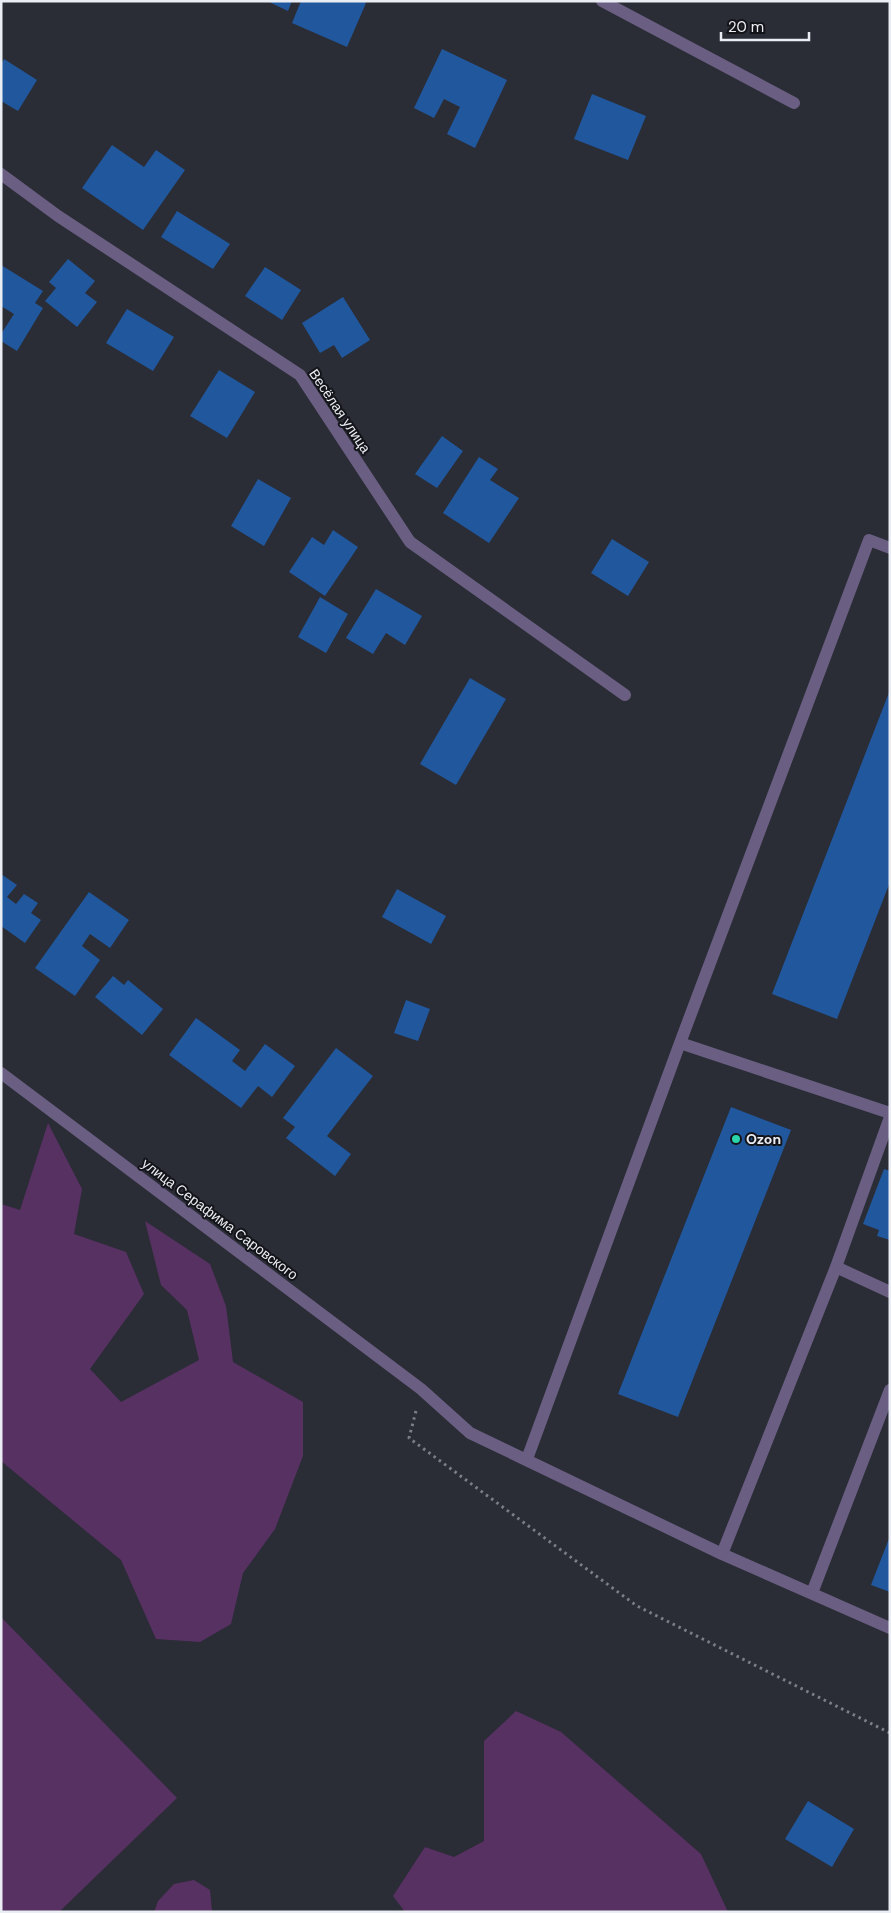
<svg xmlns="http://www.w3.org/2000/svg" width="891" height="1913" viewBox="0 0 891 1913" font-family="'DM Sans',sans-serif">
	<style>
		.green { fill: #573162 }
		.building { fill: #21589d }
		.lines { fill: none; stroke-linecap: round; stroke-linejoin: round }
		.path { stroke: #7c7e86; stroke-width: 3; stroke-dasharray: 2.5 4; stroke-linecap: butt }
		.minor { stroke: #6a5f82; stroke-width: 12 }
		.poi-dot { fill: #2bd5ac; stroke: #131419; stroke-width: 2 }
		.labels { text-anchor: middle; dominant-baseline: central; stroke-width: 4; stroke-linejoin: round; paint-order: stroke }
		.street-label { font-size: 14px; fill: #ebedf4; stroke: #131419 }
		.poi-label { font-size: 14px; font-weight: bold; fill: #ebedf4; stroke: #131419; text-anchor: start }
	</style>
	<rect width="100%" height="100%" fill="#2a2c36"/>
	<path class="green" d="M48,1123L82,1189L74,1234L126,1252L144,1294L90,1369L121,1402L199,1360L187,1310L161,1285L145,1221L210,1264L226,1306L233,1362L303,1402V1456L275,1529L243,1573L231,1624L200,1642L156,1639L121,1560L1,1461V1204L20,1210Z
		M1,1617L177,1798L59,1912H1Z
		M516,1711L561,1732L701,1854L728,1912H405L393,1896L425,1847L454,1857L484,1841V1741Z
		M194,1880L210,1890L212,1911L154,1912L158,1901L174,1884Z"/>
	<path class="building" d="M267,1H292L288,11Z
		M301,1H363L366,3L347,47L292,23Z
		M442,49L507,80L475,148L447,134L460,107L444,99L434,118L414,108Z
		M4,59L37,80L18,111L1,101V64Z
		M592,94L646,116L628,160L574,139Z
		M112,145L144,167L156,150L185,170L143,230L82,188Z
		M177,211L230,244L213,269L161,237Z
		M68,259L95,281L85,293L97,302L77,327L45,301L56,288L49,282Z
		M1,265L43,291L35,303L43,308L17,351L1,341V334L14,314L1,306Z
		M265,267L301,290L282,320L245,296Z
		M343,297L370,340L342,358L334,345L320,353L302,323Z
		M127,309L174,337L153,371L106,343Z
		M219,370L255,392L227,438L190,416Z
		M442,436L463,451L437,488L415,474Z
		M479,457L498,469L490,480L519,498L489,543L443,513Z
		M258,479L291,498L264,546L231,526Z
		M333,530L358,547L325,596L289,572L312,537L324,545Z
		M612,539L649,562L628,596L591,573Z
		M376,589L422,616L405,645L386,633L373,654L346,638Z
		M320,597L348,614L326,653L298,637Z
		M470,678L506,699L456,785L420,764Z
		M890,690V882L837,1019L772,994Z
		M1,874L17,885L7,897L16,904L24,894L38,903L31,913L41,920L25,943L1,926Z
		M397,889L446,916L431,944L382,917Z
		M89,892L129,920L110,948L90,934L82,946L100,960L75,996L35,968Z
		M113,976L124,985L128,980L163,1009L142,1035L95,997Z
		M406,1000L430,1009L418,1041L394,1033Z
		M196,1018L240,1050L232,1061L245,1071L265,1044L295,1066L272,1097L258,1086L241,1108L169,1055Z
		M336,1048L373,1076L327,1136L351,1154L335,1176L286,1138L295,1127L283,1118Z
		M731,1107L791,1130L678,1417L618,1394Z
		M884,1169L890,1171V1240L877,1236L879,1230L863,1224Z
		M890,1536V1592L871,1585Z
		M808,1801L854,1829L832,1867L785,1839Z"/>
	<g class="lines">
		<path class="path" d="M416,1411L409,1438L637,1606L890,1733"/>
		<path class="minor" d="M602,1L794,103
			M1,174L58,216L300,375L410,542L625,695
			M680,1043L869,540L890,548
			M1,1073L421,1389L470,1433L722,1554L890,1628
			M836,1267L890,1292
			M527,1459L680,1043L890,1113
			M722,1554L836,1267L890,1117
			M812,1593L890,1390"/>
	</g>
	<circle class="poi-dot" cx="736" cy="1139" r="5"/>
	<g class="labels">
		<g class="street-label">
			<text transform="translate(340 411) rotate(56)">Весёлая улица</text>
			<text transform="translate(220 1219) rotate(37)">улица Серафима Саровского</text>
		</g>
		<g class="poi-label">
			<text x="746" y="1139">Ozon</text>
		</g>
	</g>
	<rect width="891" height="1913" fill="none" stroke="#ebedf4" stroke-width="5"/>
	<path d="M721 32v8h88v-8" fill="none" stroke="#ebedf4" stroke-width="2.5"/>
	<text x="728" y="32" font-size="15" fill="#ebedf4" stroke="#131419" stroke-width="4" paint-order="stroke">20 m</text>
</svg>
